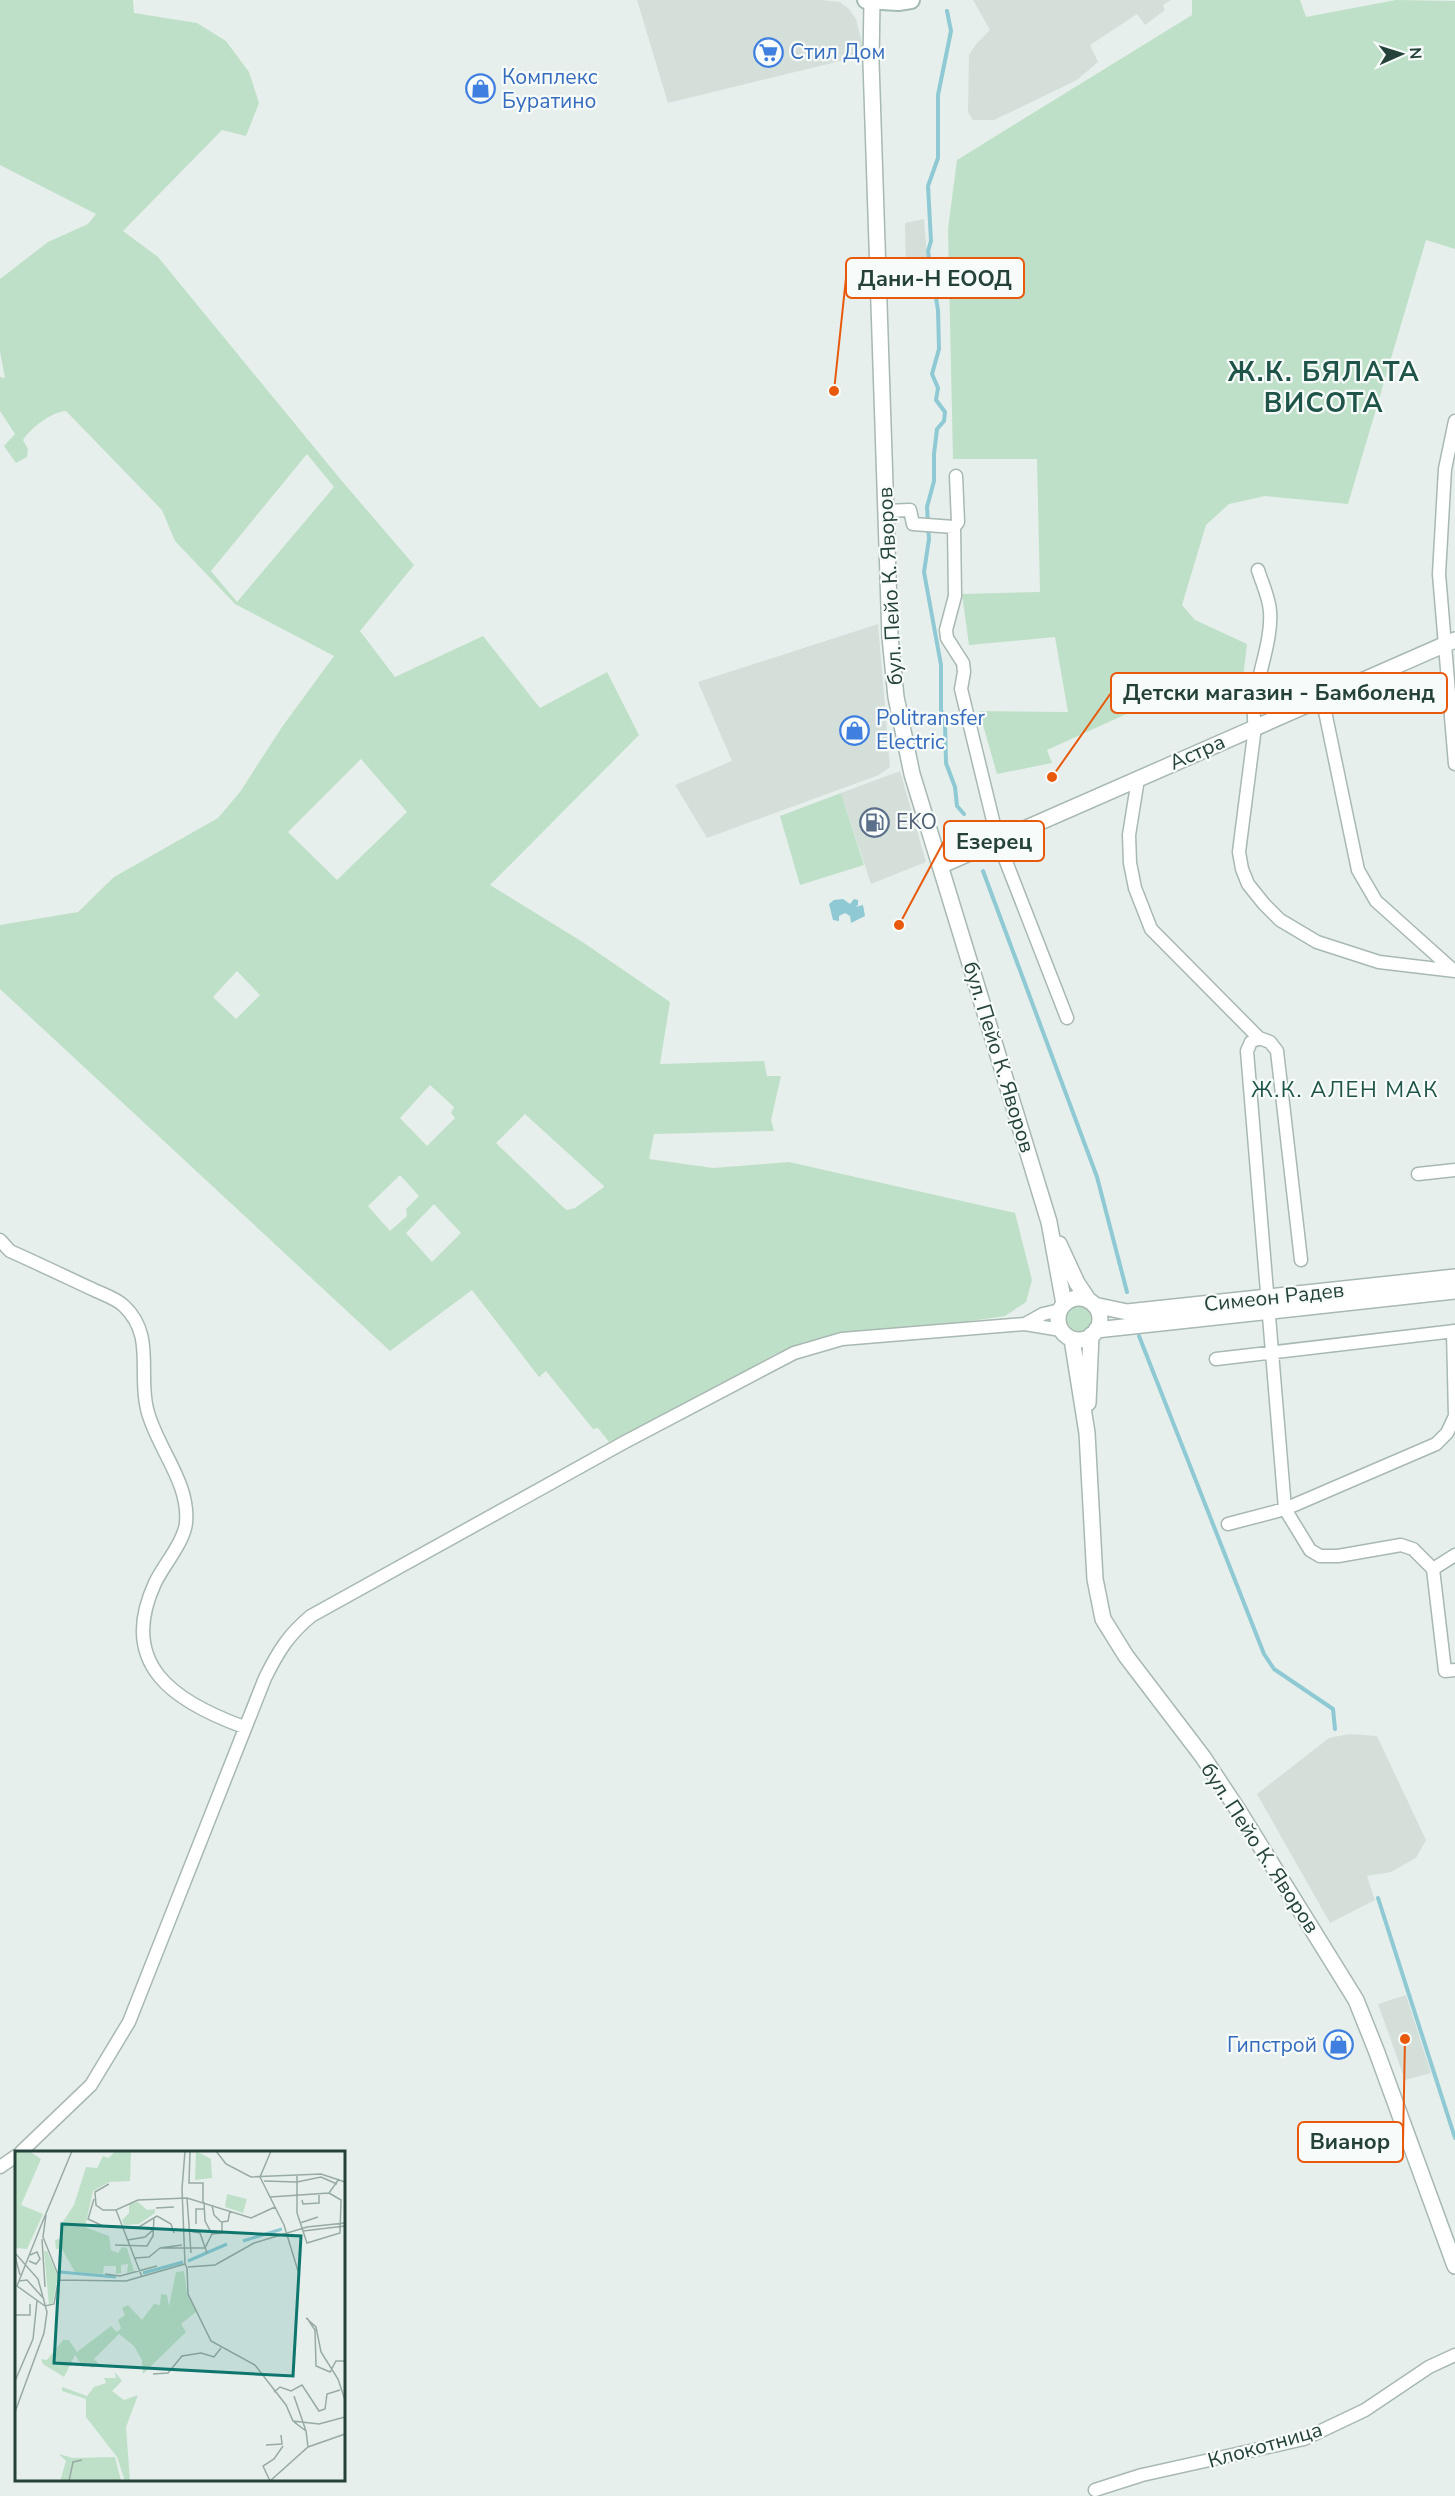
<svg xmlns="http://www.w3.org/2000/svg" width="1455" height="2496" viewBox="0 0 1455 2496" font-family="'Nunito Sans',sans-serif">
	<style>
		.built { fill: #d4dfda }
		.green { fill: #bfe0c8; fill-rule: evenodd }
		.water { fill: #8ec9d4 }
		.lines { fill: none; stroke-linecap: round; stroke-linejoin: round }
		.stream { stroke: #8ec9d4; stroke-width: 4 }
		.minor-casing { stroke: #a8b8b2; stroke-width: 15 }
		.tertiary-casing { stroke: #a8b8b2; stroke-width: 18 }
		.secondary-casing { stroke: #a4bbb3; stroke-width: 20 }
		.minor { stroke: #fff; stroke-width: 12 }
		.tertiary { stroke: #fff; stroke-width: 15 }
		.secondary { stroke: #fff; stroke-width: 16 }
		.labels { text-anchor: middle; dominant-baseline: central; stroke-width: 4.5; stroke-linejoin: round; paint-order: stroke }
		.shop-label { font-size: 21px; fill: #366cbe; stroke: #f7fbf9; text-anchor: start }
		.street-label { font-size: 21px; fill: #24423a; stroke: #f7fbf9 }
		.service-label { font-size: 21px; fill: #4e5e75; stroke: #f7fbf9; text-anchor: start }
		.neighbourhood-label { font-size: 22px; letter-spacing: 1.5px; fill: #1f5548; stroke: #f7fbf9 }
		.district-label { font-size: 27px; font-weight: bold; letter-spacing: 1.5px; fill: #1f5548; stroke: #f7fbf9 }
		.inset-river { fill: none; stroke: #8ec9d4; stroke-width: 3 }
		.inset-road { fill: none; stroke: #98aaa4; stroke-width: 1.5 }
		.view { fill: #0f766e; fill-opacity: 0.15; stroke: #0f766e; stroke-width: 3 }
		.inset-edge { fill: none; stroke: #24423a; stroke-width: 3 }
		.leader { fill: none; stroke: #e8590c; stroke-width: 2 }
		.callout-dot { fill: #e8590c; stroke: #f7fbf9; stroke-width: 2 }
		.callout { fill: #f7fbf9; stroke: #e8590c; stroke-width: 2 }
		.callout-label { font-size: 22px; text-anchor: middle; font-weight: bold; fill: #24423a }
	</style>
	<rect width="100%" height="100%" fill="#e6efeb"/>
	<path class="built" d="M637,0H821L840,2L849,9L856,19L865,55L668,103Z
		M973,0H1171L1163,5L1165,10L1145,25L1137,14L1090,45L1098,62L1077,80L994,120H973L968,112L969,55L977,43L990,30Z
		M924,219L928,268L906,270L905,223Z
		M878,624L890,767L879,775L707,838L675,785L732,761L698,682Z
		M900,771L926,862L871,884L841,793Z
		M1349,1734L1377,1736L1426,1840L1416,1858L1391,1872L1367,1876L1375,1900L1330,1923L1257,1794L1329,1738Z
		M1406,1995L1431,2073L1405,2080L1378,2004Z"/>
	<path class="green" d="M0,0H133L134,13L197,23L226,41L249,72L259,103L246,136L222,130L123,231L158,257L341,480L414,565L360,631L395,677L483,636L540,708L607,672L639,735L490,885L581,941L670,1002L660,1064L764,1061L767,1076H781L771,1120L774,1131L654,1134L649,1159L713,1168L789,1162L1015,1213L1032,1280L1026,1302L1005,1316L936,1326L839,1335L804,1342L773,1355L710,1392L609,1442L598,1428L593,1429L546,1371L539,1377L472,1290L390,1351L0,989V925L78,912L114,877L218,818L240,792L282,727L334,656L235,604L175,541L162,510L66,411C51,412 31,428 23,440L28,449L27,457L16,463L4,446L15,434L0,411V377L5,378L0,352V279L48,242L88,224L96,214L0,165ZM307,454L334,487L237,602L211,571ZM361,759L407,812L337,880L288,832ZM237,971L260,995L236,1019L213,997ZM430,1085L454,1107L451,1113L455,1118L427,1146L400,1118ZM525,1114L604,1186V1187L575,1208L567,1210L564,1208L496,1143ZM400,1175L419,1196L406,1209L407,1216L390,1231L368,1206ZM434,1204L461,1233L432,1262L406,1233Z
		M1192,0H1300L1306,17L1396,0L1455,1V249L1426,240L1348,504L1265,496L1229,504L1206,525L1182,605L1195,620L1247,644L1241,695L1191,707L1175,692L1047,750L1052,763L997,774L979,711L1068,712L1055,637L969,645L962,594L1040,592L1037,459H953L948,229L957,160L1192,15Z
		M841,793L864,865L800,885L780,816Z
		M1063 1319a16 16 0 1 1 32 0a16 16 0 1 1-32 0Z"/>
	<path class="water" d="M843,899L850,904L854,899L858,900V905L855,907L863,905L865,916L851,923L850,916L845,913L839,916V921L833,920L829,904L834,900Z"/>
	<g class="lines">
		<path class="stream" d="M947,11L951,31L938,95V158L928,186L931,241L928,251L938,310L939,349L932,374L938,388L936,400L945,412L944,421L937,429L934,454V481L927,507L929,539L924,572L941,665V710L945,722L946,763L955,787L957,806L964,814
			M983,871L1097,1177L1127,1292
			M1139,1336L1264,1654L1274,1669L1333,1709L1335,1729
			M1378,1898L1455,2138"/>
		<defs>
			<path id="minor" d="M1455,421L1445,469L1439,574L1455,764
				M956,476L958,522L954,527L955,596L946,630L947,638L963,663L964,672L961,689L998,841L1067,1018
				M885,511L910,510L913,524L954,527
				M1258,570C1262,583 1269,597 1270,611C1273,648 1248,693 1255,727L1239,852L1242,869L1248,884L1264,904L1280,920L1317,942L1379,962L1455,971
				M1322,697L1358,870L1376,901L1454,971
				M1138,779L1129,835L1130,863L1135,888L1151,929L1259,1038
				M1418,1174L1455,1170
				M0,1240L10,1251C37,1263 64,1276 92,1289C102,1294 116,1298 124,1306C155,1335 138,1373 147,1409C156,1447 190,1482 186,1523C184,1542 163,1566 155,1583C117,1665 175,1702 244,1727
				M1301,1260L1277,1051L1270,1042L1259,1038L1251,1042L1247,1051L1285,1509L1310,1550L1320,1556H1338L1401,1545L1413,1549L1433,1569L1445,1671L1455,1670
				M1025,1324L1043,1314L1060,1310
				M1216,1359L1455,1331
				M1228,1524L1285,1509L1436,1444L1447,1433L1455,1416L1453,1331
				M1433,1569L1455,1555
				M21,2152L91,2085L129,2022L265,1678C278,1652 288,1635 311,1616L623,1443L794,1353L842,1339L1025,1324L1061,1330
				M0,2167L16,2156
				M1095,2490L1142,2475L1304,2439L1365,2410L1429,2367L1455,2355"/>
			<path id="tertiary" d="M872,1L871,62L890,637L896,697L912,774L1049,1222L1064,1304
				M940,866L1455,640
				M1059,1244L1077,1283L1089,1301
				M1058 1319a21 21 0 1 1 42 0a21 21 0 1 1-42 0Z
				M1094,1305L1127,1312L1455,1277
				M1096,1330L1455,1291
				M1072,1339L1087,1433L1095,1579L1103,1619L1126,1656L1203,1757L1240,1813L1356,2000L1376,2050L1455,2266
				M1088,1403L1091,1335"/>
			<path id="secondary" d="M866,0L898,2L911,0"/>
		</defs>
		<use href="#minor" class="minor-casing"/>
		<use href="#tertiary" class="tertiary-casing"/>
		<use href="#secondary" class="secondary-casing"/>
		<use href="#minor" class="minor"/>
		<use href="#tertiary" class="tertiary"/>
		<use href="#secondary" class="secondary"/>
	</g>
	<defs>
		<symbol id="supermarket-ring" viewBox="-11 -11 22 22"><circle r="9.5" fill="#f7fbf9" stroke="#3f7fe0" stroke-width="1.5"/><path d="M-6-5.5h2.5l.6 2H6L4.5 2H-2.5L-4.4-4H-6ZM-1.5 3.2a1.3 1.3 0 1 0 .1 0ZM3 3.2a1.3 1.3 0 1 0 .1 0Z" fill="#3f7fe0"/></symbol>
		<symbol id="shop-ring" viewBox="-11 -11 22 22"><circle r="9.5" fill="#f7fbf9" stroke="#3f7fe0" stroke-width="1.5"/><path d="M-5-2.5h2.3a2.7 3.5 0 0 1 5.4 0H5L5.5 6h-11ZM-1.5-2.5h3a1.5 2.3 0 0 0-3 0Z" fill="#3f7fe0"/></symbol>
		<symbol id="fuel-ring" viewBox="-11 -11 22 22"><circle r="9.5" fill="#f7fbf9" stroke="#5c6f8a" stroke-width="1.5"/><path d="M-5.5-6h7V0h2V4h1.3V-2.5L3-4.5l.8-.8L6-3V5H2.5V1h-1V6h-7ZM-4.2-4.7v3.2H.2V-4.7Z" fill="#5c6f8a"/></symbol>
	</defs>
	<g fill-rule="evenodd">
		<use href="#supermarket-ring" x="752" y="36" width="33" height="33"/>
		<use href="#shop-ring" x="464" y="72" width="33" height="33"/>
		<use href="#shop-ring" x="838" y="714" width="33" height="33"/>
		<use href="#fuel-ring" x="858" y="806" width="33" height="33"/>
		<use href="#shop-ring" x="1322" y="2028" width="33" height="33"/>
	</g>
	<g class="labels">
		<g class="shop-label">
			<text x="790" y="52">Стил Дом</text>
			<text x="502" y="77">Комплекс<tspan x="502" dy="24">Буратино</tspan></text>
			<text x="876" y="718">Politransfer<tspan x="876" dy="24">Electric</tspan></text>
			<text x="1317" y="2045" text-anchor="end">Гипстрой</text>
		</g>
		<g class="street-label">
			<text transform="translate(890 586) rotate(-93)">бул. Пейо К. Яворов</text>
			<text transform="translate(1197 752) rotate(-24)">Астра</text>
			<text transform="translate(999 1057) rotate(73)">бул. Пейо К. Яворов</text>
			<text transform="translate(1274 1297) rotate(-6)">Симеон Радев</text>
			<text transform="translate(1260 1848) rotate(57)">бул. Пейо К. Яворов</text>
			<text transform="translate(1265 2445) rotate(-16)">Клокотница</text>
		</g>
		<g class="service-label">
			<text x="896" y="822">EKO</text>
		</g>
		<g class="neighbourhood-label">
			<text x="1345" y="1090">Ж.К. АЛЕН МАК</text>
		</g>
		<g class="district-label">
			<text x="1324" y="372">Ж.К. БЯЛАТА<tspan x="1324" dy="31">ВИСОТА</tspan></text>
		</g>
	</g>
	<g transform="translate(15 2151)">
		<rect width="330" height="330" fill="#e6efeb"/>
		<path d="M0,0H14L26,8L6,54L28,63L12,98L0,97ZM101,0H116L115,30L94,31L78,40L70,76L94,85L96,99L103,102L107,96L112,97L119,120L112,122L113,113L106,114V122L101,123V115H89L88,123L60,121L47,98H41L40,89L47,87L46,74L59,54L71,16L82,17L88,5L93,7ZM181,0L196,8L197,27L180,29ZM212,43L232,48L228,62L210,56ZM123,51L132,59L140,58V62L124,73L109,74L107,69L114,62V53ZM29,100H32L43,126L38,151L34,154ZM169,120L172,142L181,161L166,173L171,181L128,223L127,209L119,195L104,183L79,208L84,213L77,217L74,214L68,216L60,204L49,226L28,213L26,208L32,209L48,189H54L62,201L96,175L102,181L106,177L103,169L110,164L107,157L113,154L127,169L139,153L145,154L146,143L152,144L154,155L161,121ZM100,221L107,230L97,240L109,249L123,244L111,276L115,330H110L102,306L71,266V248L47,240V236L72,245L79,236L91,232L89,227H101ZM44,303L58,307L100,306L106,330H45L51,310Z" fill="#bfe0c8"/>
		<path class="inset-river" d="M228,90L267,78M173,110L212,93M45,121L101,126M128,122L168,111"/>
		<path class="inset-road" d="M170,0L167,38L170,113M175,0L174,32H188V51M201,0L211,13L236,26L306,23L330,31M282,24V62L292,92L325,82L326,49L314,42M245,26L269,74L283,120M245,26L256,0M249,30L282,31L306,26L322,33M94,33L80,41L81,54L88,59H101L123,49L172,47L236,67L260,56M255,46L314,42L324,28M172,47L176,102M79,48L73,68L88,75L124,76L142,65M287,49L288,53L304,52V42M189,51L190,70L197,83M197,54L199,64L206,71M141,57L159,56M101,59L127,126M31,64L28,86L44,126L39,153L30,155L2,135L25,77L57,0M142,65L156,73L159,82M285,72L303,66M181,73V58H189M174,80L185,82L192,102M288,80L330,75M27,88L30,136M113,89L130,86L139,78M100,94L132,95L138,85L139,66M167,94L145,97H190L197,83L207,82V71L213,70L215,60M0,102L23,128L32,161L29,182L0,261M0,105L5,124M120,107L134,106L145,97M14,110L21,113L25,108L22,101L15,104M173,116L200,114L239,92L292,76L330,72M172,117L173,143L196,190L240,214L271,254L278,270L304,273L330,266M90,123L105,125L142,115M44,129L111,130L170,113L172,117M4,130L12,129L29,148M0,164H15V153M291,167L301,176L306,201L323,228L330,249M292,167L300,179L301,215L315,221L321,210H330M138,223L153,222L167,205L186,202L199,206L206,197M0,230L18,188L22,150M259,241L265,236L276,240L287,234L304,260L310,258L312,243L325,239M279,245L291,280M279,271L291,280L293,296M251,294L267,293L266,284M54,330L58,311L67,309M255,330L293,296L330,283M255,330L248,315L259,308L268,295"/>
		<path class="view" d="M47,73L286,85L278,225L39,212Z"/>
		<rect width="330" height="330" class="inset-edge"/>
	</g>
	<path class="leader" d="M834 391L846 278M1052 777L1111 693M899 925L944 841M1405 2039L1403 2142"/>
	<g class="callout-dot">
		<circle cx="834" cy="391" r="6"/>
		<circle cx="1052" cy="777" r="6"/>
		<circle cx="899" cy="925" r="6"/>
		<circle cx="1405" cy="2039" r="6"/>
	</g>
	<g class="callout">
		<rect x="846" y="258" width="178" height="40" rx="6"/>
		<rect x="1111" y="673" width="336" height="40" rx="6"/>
		<rect x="944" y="821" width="100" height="40" rx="6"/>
		<rect x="1298" y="2122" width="105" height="40" rx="6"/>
	</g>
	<g class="callout-label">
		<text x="935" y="286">Дани-Н ЕООД</text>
		<text x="1279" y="700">Детски магазин - Бамболенд</text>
		<text x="994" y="849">Езерец</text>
		<text x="1350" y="2149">Вианор</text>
	</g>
	<g transform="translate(1401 54) rotate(87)" stroke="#f7fbf9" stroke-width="4.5" paint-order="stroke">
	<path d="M0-4.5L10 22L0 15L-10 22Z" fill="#24423a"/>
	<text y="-9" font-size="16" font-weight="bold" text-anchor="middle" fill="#24423a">N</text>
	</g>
</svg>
